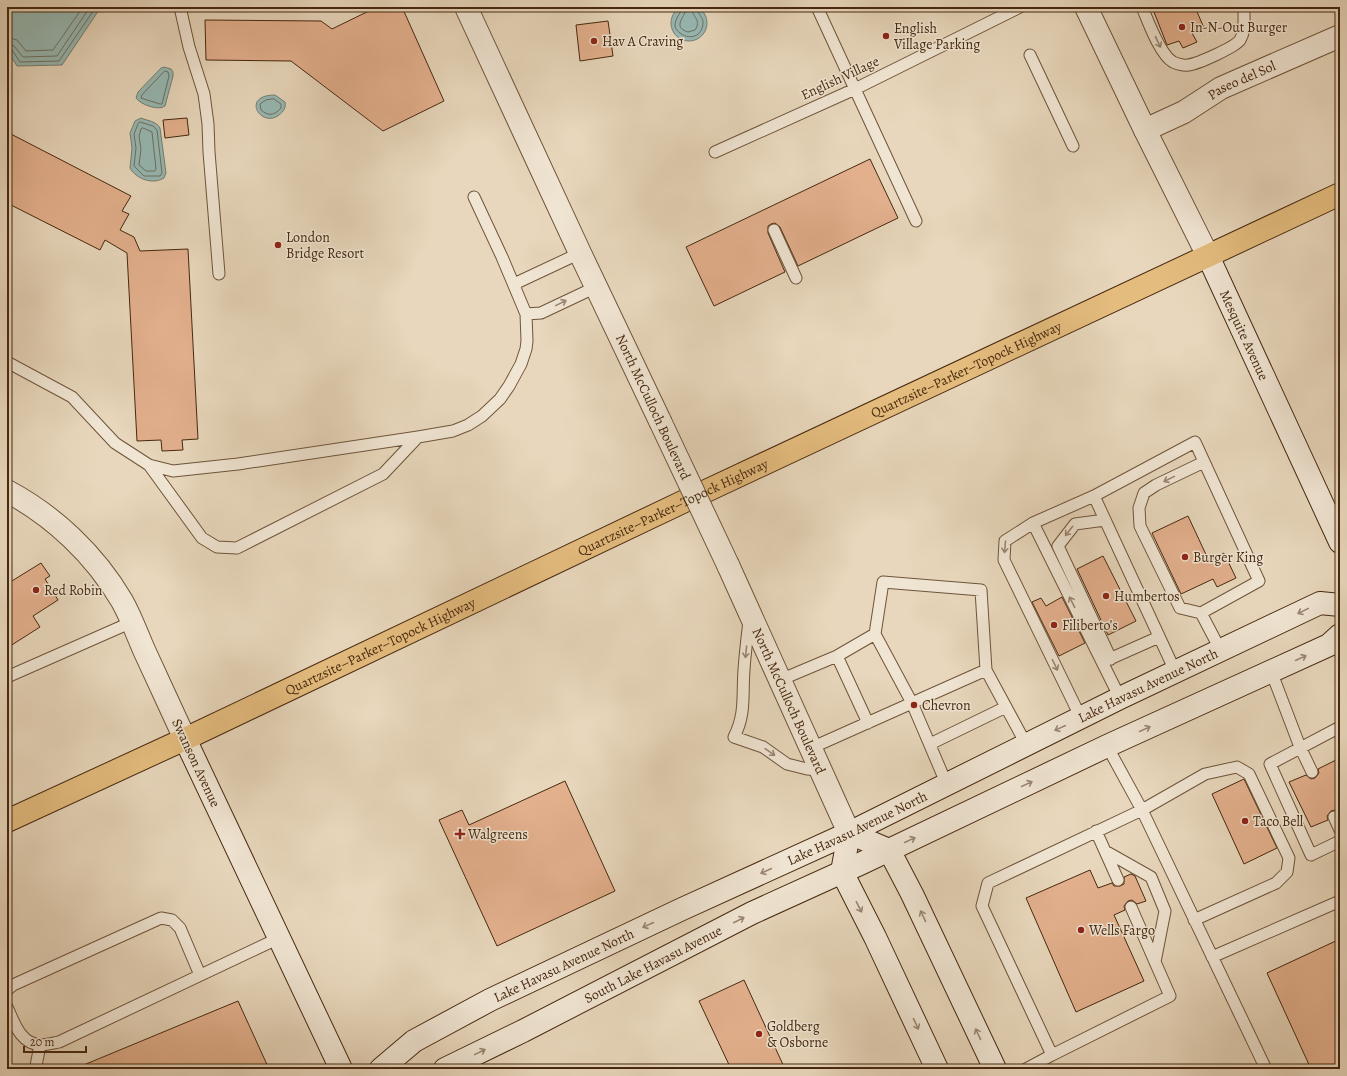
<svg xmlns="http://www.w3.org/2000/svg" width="1347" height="1076" viewBox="0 0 1347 1076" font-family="Alegreya,serif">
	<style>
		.water { fill: #97b9b4; stroke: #777f72 }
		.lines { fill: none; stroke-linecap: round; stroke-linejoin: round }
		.shore { stroke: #6e7062; stroke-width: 1 }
		.building { fill: #e3b08d; stroke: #46280f }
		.service-casing { stroke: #6e543a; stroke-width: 13 }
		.minor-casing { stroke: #6e543a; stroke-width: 24 }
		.tertiary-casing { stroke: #6e543a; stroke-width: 24 }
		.secondary-casing { stroke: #46280f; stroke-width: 24 }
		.trunk-casing { stroke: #46280f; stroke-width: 24 }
		.service { stroke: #f0e5d3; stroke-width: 11 }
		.minor { stroke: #f0e5d3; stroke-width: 22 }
		.tertiary { stroke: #f0e5d3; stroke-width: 22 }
		.secondary { stroke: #f0e5d3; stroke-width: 22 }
		.trunk { stroke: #e4bc7e; stroke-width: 22 }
		.tertiary-bridge-casing { stroke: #6e543a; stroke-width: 24; stroke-linecap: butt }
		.tertiary-bridge { stroke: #f0e5d3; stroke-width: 22 }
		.oneway { stroke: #9b8671 }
		.poi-dot { fill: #8f2418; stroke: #f0e5d3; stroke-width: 1.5 }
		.labels { text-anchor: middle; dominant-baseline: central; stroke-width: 3; stroke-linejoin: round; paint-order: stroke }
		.poi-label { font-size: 14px; fill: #46280f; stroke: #f0e5d3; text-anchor: start }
		.street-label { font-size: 14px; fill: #46280f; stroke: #f0e5d3 }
	</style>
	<rect width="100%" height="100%" fill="#e8d7bc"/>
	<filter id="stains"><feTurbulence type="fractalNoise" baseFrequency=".005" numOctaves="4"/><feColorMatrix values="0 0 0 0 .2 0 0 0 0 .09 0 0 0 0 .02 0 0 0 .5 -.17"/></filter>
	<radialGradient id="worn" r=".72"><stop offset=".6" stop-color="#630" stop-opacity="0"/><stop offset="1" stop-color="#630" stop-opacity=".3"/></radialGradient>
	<path class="water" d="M671 23a18 18 0 1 1 36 0a18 18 0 1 1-36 0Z
		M7,7H101L62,65L17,66L7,50Z
		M164,67L171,69L173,72V76L165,106C159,111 141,105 136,98L138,92L161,68Z
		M275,95L285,102C286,108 284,111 279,115C261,129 240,95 275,95Z
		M141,118C148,121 156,121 160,128L166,173L164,178C153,185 136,179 130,168L132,148L130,133L135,121Z"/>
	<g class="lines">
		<path class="shore" d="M682,7C681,15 675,16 675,27C682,40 701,41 703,24C704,17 697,14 696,7
			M687,7C686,16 671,27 688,32L695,30C702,20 692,17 691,7
			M7,37L17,40L26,51L53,50L83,7
			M7,43L14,46L23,57L57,56L90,7
			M7,48L12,50L20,62L59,61L96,7
			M165,71L168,72L169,76L162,104H160L141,98L142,95Z
			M274,99L281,104V108C274,116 268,116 261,110L260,104L266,100Z
			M140,122L153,126L157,130L162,173L160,176H144L134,166L136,148L134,134L138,124Z
			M143,128L152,132L156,169L155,171H146L139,165L141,149L139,136L141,129Z"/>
	</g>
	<path class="building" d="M377,7H402L444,101L383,131L291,61L206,60L205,20L321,21L332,29Z
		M1152,7H1195L1204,28L1192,33L1197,42L1183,48L1179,41L1167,45Z
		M608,21L613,56L580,61L576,25Z
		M187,118L189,135L165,138L163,120Z
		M7,132L131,196L122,211L129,214L120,230L134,237L140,251L188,249L198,439L182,440L183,450L162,451L161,440L137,441L127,253L105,240L100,250L7,203Z
		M870,159L898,218L798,266L780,227L775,223L771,224L768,226V233L785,272L714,306L686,247Z
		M1188,516L1209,561L1224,553L1236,578L1217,587L1213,579L1181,594L1152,533Z
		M1103,556L1136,621L1108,635L1077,569Z
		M41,563L50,576L45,579L58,600L33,616L40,627L7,648V584Z
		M1062,597L1085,643L1059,656L1032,602L1041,598L1046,606Z
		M1340,758V814L1335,810L1331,811L1327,816L1328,820L1311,827L1289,782L1306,775L1311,779L1315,778L1319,773L1318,769Z
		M1244,779L1277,848L1244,864L1212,794Z
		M565,781L615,891L497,946L439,820L462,810L469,825Z
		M1090,870L1098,888L1112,883L1114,886H1120L1124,884V877L1131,874L1135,876L1146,901L1137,904L1132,900L1128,901L1124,906L1125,910L1114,915L1144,981L1076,1012L1026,898Z
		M1340,939V1069H1311L1267,973Z
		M744,980L785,1069H731L699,1001Z
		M238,1001L269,1069H74Z"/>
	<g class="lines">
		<defs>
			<path id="service" d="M180,7L189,47L204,94L208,124L209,152L219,274
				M817,7L916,221
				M1142,7C1148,21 1160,55 1173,62C1177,64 1185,66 1188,65C1198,64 1235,47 1240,40C1245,32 1244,22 1244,13
				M1030,55L1073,146
				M715,152L855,89L1020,7
				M774,230L796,278
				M514,284L580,253
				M526,314L541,313L596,287
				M7,362L72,397L115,443L149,465L173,471L238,464L418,437L453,431L468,425L482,416L500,399L509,386L521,364L526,349L527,341L526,314L502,257L474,197
				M149,465L202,538L217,547L237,548L383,474L418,437
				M1094,496L1195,442L1259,581L1201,613L1221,651
				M1105,520L1075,524L1058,546L1111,659
				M1033,523L1120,698
				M1201,613L1180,608L1140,526L1139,508L1144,493L1156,485L1204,462
				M749,621C747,638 745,654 744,670C742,695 746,714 734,737L763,747L787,764L807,769L820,770
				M875,634L912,703L947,785
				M837,656L868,723
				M1105,661L1159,637
				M1271,671L1300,747L1312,772
				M7,677L132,622
				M780,680L837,656L875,634L883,582L981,590L986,670L1026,744
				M1081,718L1004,560L1005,541L1033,523L1094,496L1176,673
				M1340,727L1270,764L1311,855L1340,841
				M930,744L1006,707
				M1107,746L1142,810L1266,1069
				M811,748L986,670
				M1334,817L1340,830
				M1096,831L1118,880
				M1105,851L1151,877L1165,911L1155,962
				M1212,957L1340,901
				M7,990L13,985L161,918L172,920L180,928L200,975
				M7,1007C14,1022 20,1044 41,1045C46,1045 54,1043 59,1042L279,938
				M1052,1055L1170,996L1131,907
				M34,1069L36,1066L40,1045
				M1026,1069L1052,1055L982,906L988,883L1142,810L1205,774L1237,767L1249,774L1289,858L1287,872L1276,883L1194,920"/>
			<g id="minor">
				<path id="s1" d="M1145,130L1184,112L1221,88L1340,36"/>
				<path d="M7,491C54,516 95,555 122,601C131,617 137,634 144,650C158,680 171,709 185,739"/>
			</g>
			<g id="tertiary">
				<path d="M466,7L580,253L660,421"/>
				<path d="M1086,7L1145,130L1208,256"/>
				<path id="s2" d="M728,565L849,833"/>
			</g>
			<g id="secondary">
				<path id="s3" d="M1208,256L1340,542"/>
				<path d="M185,739L341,1069"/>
				<path id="s4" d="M381,1069L414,1041L490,1000L680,910L849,833L1120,698L1320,603L1340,605"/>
				<path id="s5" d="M445,1069L523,1031L752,913L862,863L1107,746L1329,645L1340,635"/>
				<path d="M937,1069L875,937L842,872L849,833L889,850L912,894L995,1069"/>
			</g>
			<g id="trunk">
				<path id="s6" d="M7,821L185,739L689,499L1340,194"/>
			</g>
		</defs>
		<use href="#service" class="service-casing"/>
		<use href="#minor" class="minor-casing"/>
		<use href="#tertiary" class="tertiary-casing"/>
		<use href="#secondary" class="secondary-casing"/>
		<use href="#trunk" class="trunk-casing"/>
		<use href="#service" class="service"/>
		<use href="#minor" class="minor"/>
		<use href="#tertiary" class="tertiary"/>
		<use href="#secondary" class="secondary"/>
		<use href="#trunk" class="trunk"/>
		<defs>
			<path id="tertiary-bridge" d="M660,421L728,565"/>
		</defs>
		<use href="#tertiary-bridge" class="tertiary-bridge-casing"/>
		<use href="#tertiary-bridge" class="tertiary-bridge"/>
	</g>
	<defs><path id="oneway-shaft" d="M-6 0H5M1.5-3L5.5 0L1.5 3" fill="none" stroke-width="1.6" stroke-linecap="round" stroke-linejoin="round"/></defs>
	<g class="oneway">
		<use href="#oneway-shaft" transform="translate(1158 42) rotate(65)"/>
		<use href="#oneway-shaft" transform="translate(561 303) rotate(-26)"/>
		<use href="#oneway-shaft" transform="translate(1169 479) rotate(154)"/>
		<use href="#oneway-shaft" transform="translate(1069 531) rotate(128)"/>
		<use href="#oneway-shaft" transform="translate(1005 547) rotate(95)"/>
		<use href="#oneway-shaft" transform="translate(1072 602) rotate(-117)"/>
		<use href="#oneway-shaft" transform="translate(1303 611) rotate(154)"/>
		<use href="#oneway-shaft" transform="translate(746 652) rotate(96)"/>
		<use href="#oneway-shaft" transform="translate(1301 658) rotate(-25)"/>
		<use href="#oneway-shaft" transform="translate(1055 665) rotate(64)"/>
		<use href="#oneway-shaft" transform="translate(1060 728) rotate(155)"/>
		<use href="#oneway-shaft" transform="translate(1145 729) rotate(-25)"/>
		<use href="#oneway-shaft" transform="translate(770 752) rotate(35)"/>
		<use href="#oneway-shaft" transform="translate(1027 784) rotate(-25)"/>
		<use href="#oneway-shaft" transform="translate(910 840) rotate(-25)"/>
		<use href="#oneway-shaft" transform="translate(766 871) rotate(155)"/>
		<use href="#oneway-shaft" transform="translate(859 907) rotate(63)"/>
		<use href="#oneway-shaft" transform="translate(923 916) rotate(-115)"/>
		<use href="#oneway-shaft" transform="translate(739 920) rotate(-27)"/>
		<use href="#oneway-shaft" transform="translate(648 925) rotate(155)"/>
		<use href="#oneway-shaft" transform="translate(916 1024) rotate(65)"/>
		<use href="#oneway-shaft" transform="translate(978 1034) rotate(-115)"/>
		<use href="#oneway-shaft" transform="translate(480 1052) rotate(-26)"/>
	</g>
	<g class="poi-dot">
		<circle cx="1182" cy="27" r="4"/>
		<circle cx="886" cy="36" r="4"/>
		<circle cx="594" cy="41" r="4"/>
		<circle cx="278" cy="245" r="4"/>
		<circle cx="1185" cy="557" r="4"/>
		<circle cx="36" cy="590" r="4"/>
		<circle cx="1106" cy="596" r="4"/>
		<circle cx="1054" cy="625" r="4"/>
		<circle cx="914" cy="705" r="4"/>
		<circle cx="1245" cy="821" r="4"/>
		<path d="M458 828h4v4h4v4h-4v4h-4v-4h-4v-4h4z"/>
		<circle cx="1081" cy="930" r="4"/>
		<circle cx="759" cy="1034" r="4"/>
	</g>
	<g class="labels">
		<g class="poi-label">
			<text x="1190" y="27">In-N-Out Burger</text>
			<text x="894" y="28">English<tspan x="894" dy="16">Village Parking</tspan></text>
			<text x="602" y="41">Hav A Craving</text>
			<text x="286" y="237">London<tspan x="286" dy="16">Bridge Resort</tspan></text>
			<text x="1193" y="557">Burger King</text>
			<text x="44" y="590">Red Robin</text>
			<text x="1114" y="596">Humbertos</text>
			<text x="1062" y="625">Filiberto’s</text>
			<text x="922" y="705">Chevron</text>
			<text x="1253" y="821">Taco Bell</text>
			<text x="468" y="834">Walgreens</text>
			<text x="1089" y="930">Wells Fargo</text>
			<text x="767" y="1026">Goldberg<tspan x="767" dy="16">&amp; Osborne</tspan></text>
		</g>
		<g class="street-label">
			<text transform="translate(840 78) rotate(-25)">English Village</text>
			<text stroke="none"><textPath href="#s1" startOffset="109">Paseo del Sol</textPath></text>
			<text stroke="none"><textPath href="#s3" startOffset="87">Mesquite Avenue</textPath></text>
			<text stroke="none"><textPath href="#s6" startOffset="1060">Quartzsite–Parker–Topock Highway</textPath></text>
			<text transform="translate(653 407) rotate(65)">North McCulloch Boulevard</text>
			<text stroke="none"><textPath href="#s6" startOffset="736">Quartzsite–Parker–Topock Highway</textPath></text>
			<text stroke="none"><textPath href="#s6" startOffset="412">Quartzsite–Parker–Topock Highway</textPath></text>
			<text stroke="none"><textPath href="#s4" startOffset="859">Lake Havasu Avenue North</textPath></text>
			<text stroke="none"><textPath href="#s2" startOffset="149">North McCulloch Boulevard</textPath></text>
			<text transform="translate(196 763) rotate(65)">Swanson Avenue</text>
			<text stroke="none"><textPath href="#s4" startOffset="535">Lake Havasu Avenue North</textPath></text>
			<text stroke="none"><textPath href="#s5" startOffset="233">South Lake Havasu Avenue</textPath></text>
			<text stroke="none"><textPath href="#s4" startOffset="211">Lake Havasu Avenue North</textPath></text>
		</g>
	</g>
	<rect width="1347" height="1076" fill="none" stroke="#e8d7bc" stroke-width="24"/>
	<rect x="8" y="8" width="1331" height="1060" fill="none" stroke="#46280f" stroke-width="2"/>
	<rect x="12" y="12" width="1323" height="1052" fill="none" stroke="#46280f"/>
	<path d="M24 1046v6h62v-6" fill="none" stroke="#46280f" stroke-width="2"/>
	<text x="30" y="1046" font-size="12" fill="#46280f" stroke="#f0e5d3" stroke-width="3" paint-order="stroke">20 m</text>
	<rect width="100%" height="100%" filter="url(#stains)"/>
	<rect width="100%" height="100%" fill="url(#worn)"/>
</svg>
